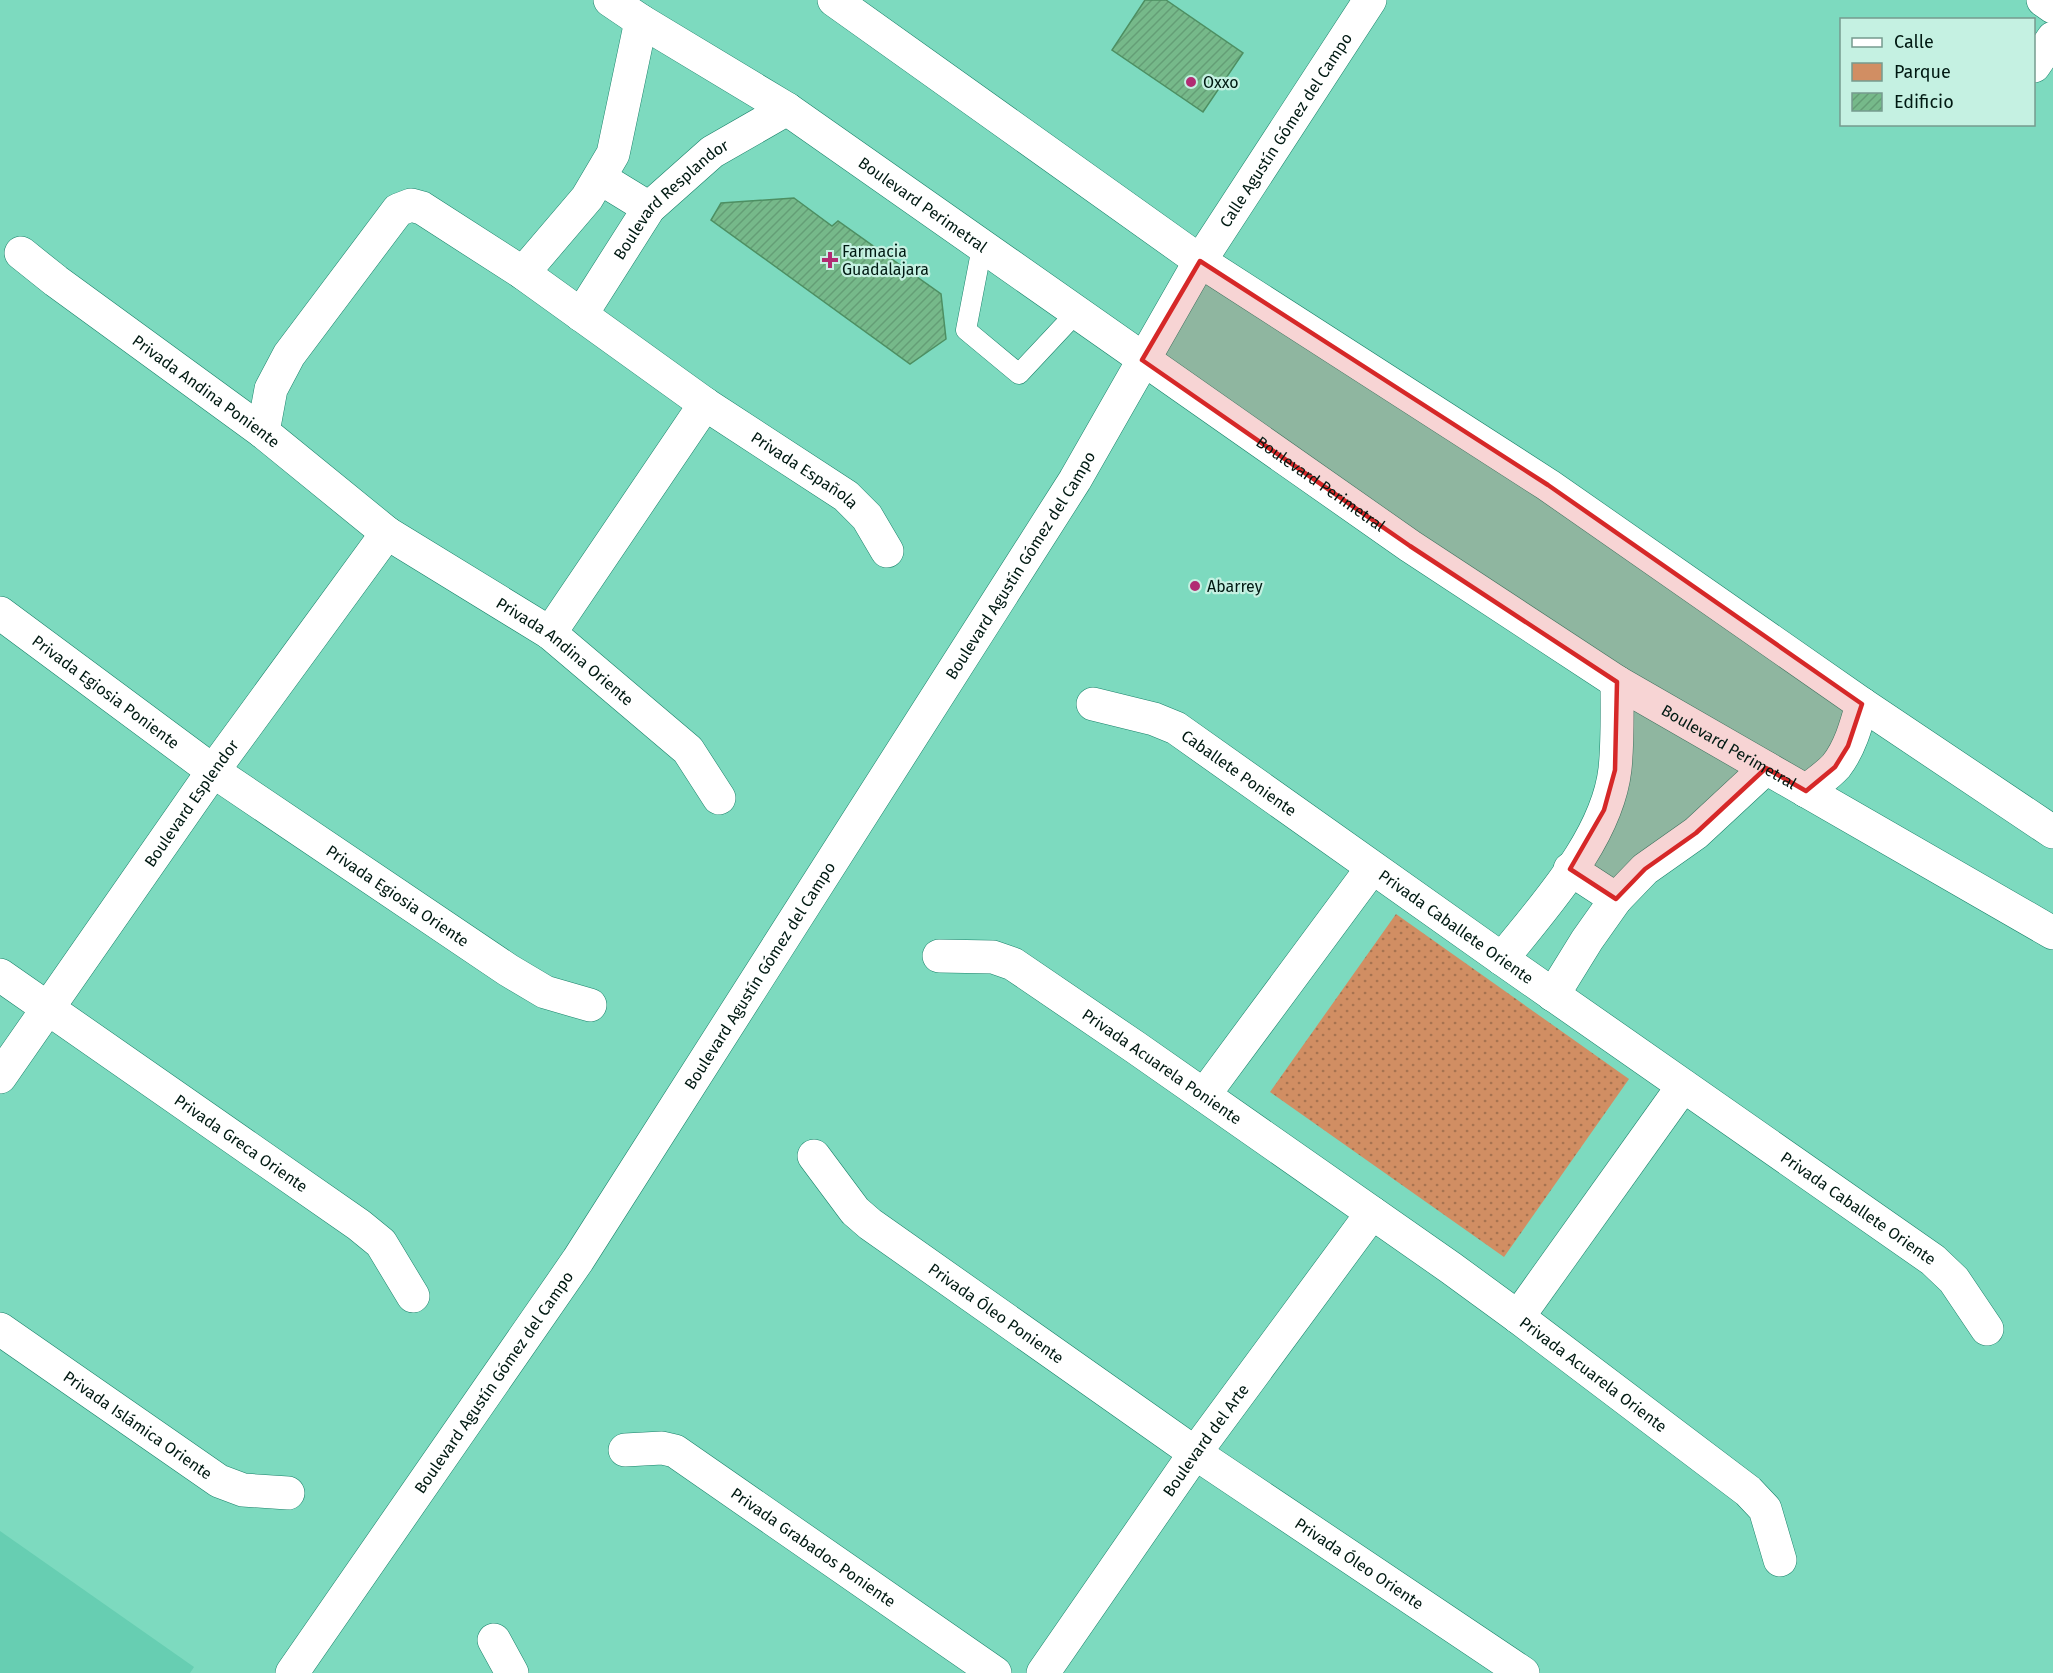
<svg xmlns="http://www.w3.org/2000/svg" width="2053" height="1673" viewBox="0 0 2053 1673" font-family="'Fira Sans',sans-serif">
	<style>
		.built { fill: #67ceb2 }
		.green { fill: url(#green-dots) }
		.building { fill: url(#building-hatch); stroke: #4d8f62; stroke-width: 1.5 }
		.lines { fill: none; stroke-linecap: round; stroke-linejoin: round }
		.service-casing { stroke: #19826a; stroke-width: 21 }
		.minor-casing { stroke: #19826a; stroke-width: 34 }
		.tertiary-casing { stroke: #19826a; stroke-width: 34 }
		.service { stroke: #fff; stroke-width: 20 }
		.minor { stroke: #fff; stroke-width: 33 }
		.tertiary { stroke: #fff; stroke-width: 33 }
		.marked { fill: #d62828; fill-opacity: 0.2; stroke: #d62828; stroke-width: 4.5; stroke-linejoin: round }
		.poi-dot { fill: #b12c73; stroke: #c5f1e2; stroke-width: 2 }
		.labels { text-anchor: middle; dominant-baseline: central; stroke-width: 4.5; stroke-linejoin: round; paint-order: stroke }
		.poi-label { font-size: 16px; fill: #001912; stroke: #c5f1e2; text-anchor: start }
		.street-label { font-size: 16px; fill: #001912; stroke: #c5f1e2 }
	</style>
	<defs>
		<pattern id="green-dots" width="8" height="8" patternUnits="userSpaceOnUse" patternTransform="scale(1.5)"><rect width="8" height="8" fill="#d18e63"/><path d="M2 2h.1M6 6h.1" fill="none" stroke="#a77350" stroke-width="1.8" stroke-linecap="round"/></pattern>
		<pattern id="building-hatch" width="6" height="6" patternUnits="userSpaceOnUse" patternTransform="scale(1.5)"><rect width="6" height="6" fill="#76b98a"/><path d="M-1 1l2-2M0 6l6-6M5 7l2-2" fill="none" stroke="#649e76"/></pattern>
	</defs>
	<rect width="100%" height="100%" fill="#7ddabf"/>
	<path class="built" d="M0,1531L194,1667L190,1673H0Z"/>
	<path class="green" d="M1396,914L1629,1079L1504,1257L1270,1092Z"/>
	<path class="building" d="M1145,0H1166L1243,53L1203,112L1112,50Z
		M794,198L832,226L838,221L941,294L946,339L910,364L711,220L721,203Z"/>
	<g class="lines">
		<defs>
			<path id="service" d="M982,247L966,330L1019,374L1076,313"/>
			<g id="minor">
				<path d="M2043,0L2053,7"/>
				<path d="M2034,66L2053,38"/>
				<path d="M600,178L649,208"/>
				<path id="s1" d="M21,253L56,281L263,432L387,533L550,633L688,750L719,798"/>
				<path d="M523,273L587,198L613,154L641,21"/>
				<path id="s2" d="M581,315L649,208L712,152L787,109"/>
				<path id="s3" d="M263,432L271,389L289,355L398,210L411,205L422,208L523,273L705,404L846,496L867,517L887,551"/>
				<path id="s4" d="M0,613L213,771L508,970L545,992L590,1005"/>
				<path d="M550,633L705,404"/>
				<path id="s5" d="M1093,704L1154,719L1176,728L1502,959L1933,1260L1954,1280L1987,1329"/>
				<path d="M1570,869L1616,899"/>
				<path id="s6" d="M939,956L993,957L1013,964L1135,1047L1451,1268L1518,1317L1748,1491L1765,1509L1780,1560"/>
				<path d="M1502,959C1544,906 1607,839 1615,769C1618,740 1617,710 1617,682"/>
				<path id="s7" d="M0,975L359,1225L381,1243L413,1296"/>
				<path d="M1553,995L1587,940L1616,899L1645,869L1696,833L1766,768"/>
				<path id="s8" d="M0,1077L213,771L387,533"/>
				<path d="M1204,1095L1372,868"/>
				<path id="s9" d="M814,1156L855,1211L870,1224L1195,1453L1523,1673"/>
				<path d="M1518,1317L1683,1086"/>
				<path id="s10" d="M0,1329L219,1481L243,1490L288,1493"/>
				<path id="s11" d="M625,1450L662,1448L675,1451L995,1673"/>
				<path d="M494,1640L512,1673"/>
				<path id="s12" d="M1043,1673L1195,1453L1372,1213"/>
			</g>
			<g id="tertiary">
				<path id="s13" d="M610,0L641,21L787,109L1410,546L1617,682L2053,933"/>
				<path d="M834,0L1200,261L1548,485L1862,704L2053,832"/>
				<path d="M1806,791C1816,783 1828,775 1836,766C1850,748 1856,726 1862,704"/>
				<path id="s14" d="M292,1673L578,1260L1075,480L1200,261L1370,0"/>
			</g>
		</defs>
		<use href="#service" class="service-casing"/>
		<use href="#minor" class="minor-casing"/>
		<use href="#tertiary" class="tertiary-casing"/>
		<use href="#service" class="service"/>
		<use href="#minor" class="minor"/>
		<use href="#tertiary" class="tertiary"/>
	</g>
	<path class="marked" d="M1200,261L1548,485L1862,704L1848,746L1835,767L1806,791L1766,768L1696,833L1645,869L1616,899L1570,869L1604,810L1615,770L1617,682L1410,546L1142,360Z"/>
	<g class="poi-dot">
		<circle cx="1191" cy="82" r="6"/>
		<path d="M827 251h6v6h6v6h-6v6h-6v-6h-6v-6h6z"/>
		<circle cx="1195" cy="586" r="6"/>
	</g>
	<g class="labels">
		<g class="poi-label">
			<text x="1203" y="82">Oxxo</text>
			<text x="842" y="251">Farmacia<tspan x="842" dy="18">Guadalajara</tspan></text>
			<text x="1207" y="586">Abarrey</text>
		</g>
		<g class="street-label">
			<text stroke="none"><textPath href="#s14" startOffset="1836">Calle Agustín Gómez del Campo</textPath></text>
			<text stroke="none"><textPath href="#s2" startOffset="148">Boulevard Resplandor</textPath></text>
			<text stroke="none"><textPath href="#s13" startOffset="374">Boulevard Perimetral</textPath></text>
			<text stroke="none"><textPath href="#s1" startOffset="231">Privada Andina Poniente</textPath></text>
			<text stroke="none"><textPath href="#s3" startOffset="753">Privada Española</textPath></text>
			<text stroke="none"><textPath href="#s13" startOffset="860">Boulevard Perimetral</textPath></text>
			<text stroke="none"><textPath href="#s14" startOffset="1326">Boulevard Agustín Gómez del Campo</textPath></text>
			<text stroke="none"><textPath href="#s1" startOffset="675">Privada Andina Oriente</textPath></text>
			<text stroke="none"><textPath href="#s4" startOffset="132">Privada Egiosia Poniente</textPath></text>
			<text stroke="none"><textPath href="#s13" startOffset="1346">Boulevard Perimetral</textPath></text>
			<text stroke="none"><textPath href="#s5" startOffset="164">Caballete Poniente</textPath></text>
			<text stroke="none"><textPath href="#s8" startOffset="334">Boulevard Esplendor</textPath></text>
			<text stroke="none"><textPath href="#s4" startOffset="488">Privada Egiosia Oriente</textPath></text>
			<text stroke="none"><textPath href="#s5" startOffset="430">Privada Caballete Oriente</textPath></text>
			<text stroke="none"><textPath href="#s14" startOffset="840">Boulevard Agustín Gómez del Campo</textPath></text>
			<text stroke="none"><textPath href="#s6" startOffset="256">Privada Acuarela Poniente</textPath></text>
			<text stroke="none"><textPath href="#s7" startOffset="294">Privada Greca Oriente</textPath></text>
			<text stroke="none"><textPath href="#s5" startOffset="921">Privada Caballete Oriente</textPath></text>
			<text stroke="none"><textPath href="#s9" startOffset="243">Privada Óleo Poniente</textPath></text>
			<text stroke="none"><textPath href="#s6" startOffset="786">Privada Acuarela Oriente</textPath></text>
			<text stroke="none"><textPath href="#s14" startOffset="354">Boulevard Agustín Gómez del Campo</textPath></text>
			<text stroke="none"><textPath href="#s10" startOffset="168">Privada Islámica Oriente</textPath></text>
			<text stroke="none"><textPath href="#s12" startOffset="284">Boulevard del Arte</textPath></text>
			<text stroke="none"><textPath href="#s11" startOffset="219">Privada Grabados Poniente</textPath></text>
			<text stroke="none"><textPath href="#s9" startOffset="684">Privada Óleo Oriente</textPath></text>
		</g>
	</g>
	<rect x="1840" y="18" width="195" height="108" fill="#c5f1e2" stroke="#769b8f" stroke-width="1.5"/>
	<rect x="1852" y="38" width="30" height="9" fill="#ffffff" stroke="#769b8f" stroke-width="1.5"/>
	<text x="1894" y="48" font-size="18" fill="#001912">Calle</text>
	<rect x="1852" y="63" width="30" height="18" fill="#d18e63" stroke="#769b8f" stroke-width="1.5"/>
	<text x="1894" y="78" font-size="18" fill="#001912">Parque</text>
	<rect x="1852" y="93" width="30" height="18" fill="url(#building-hatch)" stroke="#769b8f" stroke-width="1.5"/>
	<text x="1894" y="108" font-size="18" fill="#001912">Edificio</text>
</svg>
